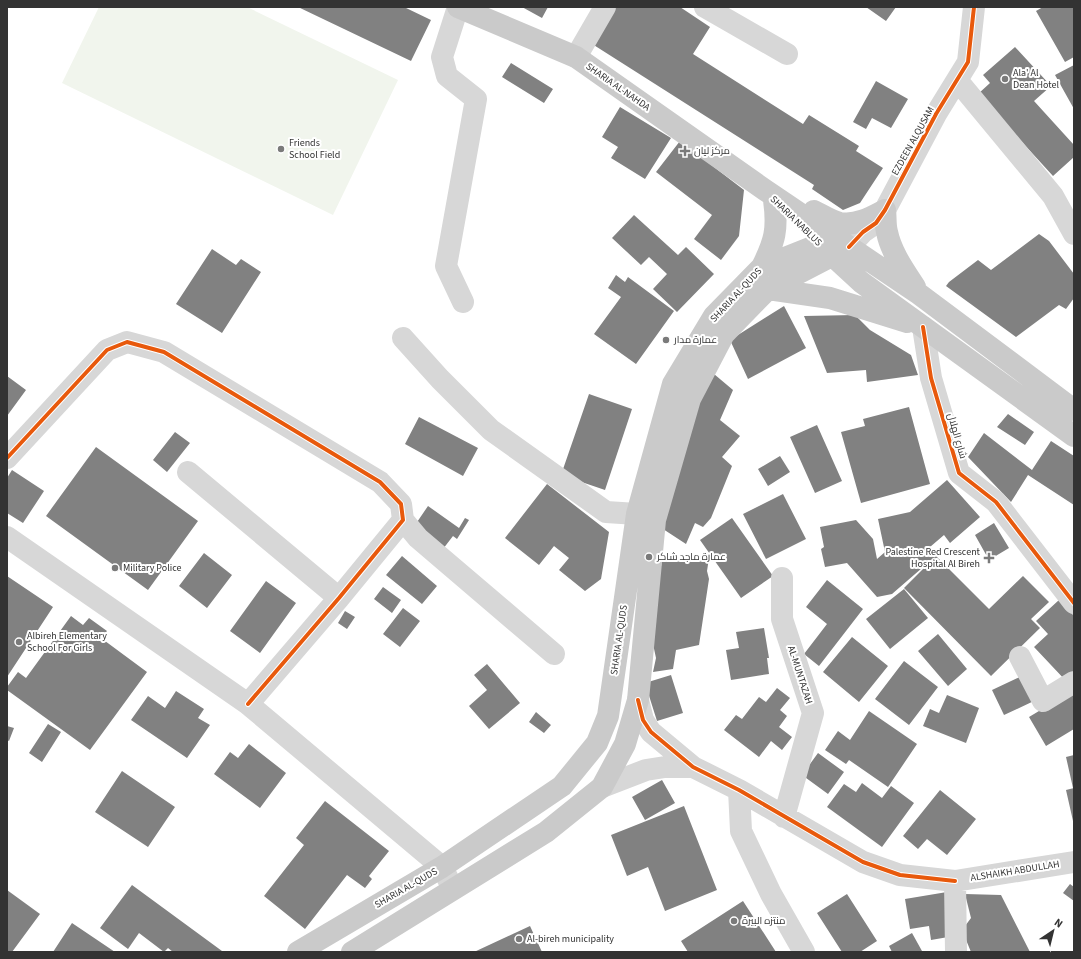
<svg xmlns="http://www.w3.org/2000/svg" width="1081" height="959" viewBox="0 0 1081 959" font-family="'Source Sans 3',Cairo,sans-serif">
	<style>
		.green { fill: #f1f5ed }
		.building { fill: #818181 }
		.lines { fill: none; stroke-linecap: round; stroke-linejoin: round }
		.minor { stroke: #d7d7d7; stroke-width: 22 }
		.major { stroke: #cacaca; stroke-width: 22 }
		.cycleway-casing { stroke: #fff; stroke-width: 6 }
		.cycleway { stroke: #e8590c; stroke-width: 4 }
		.poi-dot { fill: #7a7a7a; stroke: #fff; stroke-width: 1.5 }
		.labels { text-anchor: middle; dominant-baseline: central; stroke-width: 4; stroke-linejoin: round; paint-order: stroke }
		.poi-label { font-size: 10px; fill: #333; stroke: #fff; text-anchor: start }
		.street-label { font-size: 10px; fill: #333; stroke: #fff }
	</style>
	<rect width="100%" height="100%" fill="#fff"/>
	<path class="green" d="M99,7H247L398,80L333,215L62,83Z"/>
	<path class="building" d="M298,7H404L431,20L411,61Z
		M522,7H548L542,18Z
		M611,7H680L710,27L693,54L803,124L809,115L859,146L856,151L883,168L860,203L843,210L812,189L814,185L589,42Z
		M866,7H896L886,21Z
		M1043,7H1074V57L1065,62L1036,11Z
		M1015,47L1051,86L1034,101L1074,145V157L1053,176L978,94L990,83L983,75Z
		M511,63L553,89L544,103L502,77Z
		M1074,65V109L1055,75Z
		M876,81L908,99L891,128L872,118L866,129L853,122Z
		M620,107L671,138L645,179L611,158L618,147L602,137Z
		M680,141L744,190L739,236L721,260L694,239L712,215L656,172Z
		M634,215L678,255L686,247L714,274L677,312L653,289L667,274L649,257L641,265L612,238Z
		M1039,234L1049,241L1074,274V298L1066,309L1059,305L1016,337L946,286L949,282L978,260L991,270Z
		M212,249L236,265L241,259L261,272L222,333L176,304Z
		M616,275L625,282L628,277L674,311L636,364L594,334L621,297L608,288Z
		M784,306L806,348L748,379L730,340Z
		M855,315L870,330L911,355L918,375L867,382L866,370L827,373L804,316Z
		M714,374L733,390L720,420L740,436L722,457L732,466L711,518L703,527L695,523L686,544L663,529L693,407Z
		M7,376L26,390L7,416Z
		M589,394L632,409L605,490L561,475Z
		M909,407L930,484L861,503L841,432L865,426L863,419Z
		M1008,414L1034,432L1025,445L997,427Z
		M419,417L478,448L463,476L405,444Z
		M817,425L842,481L815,493L790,437Z
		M175,432L190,443L167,472L153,460Z
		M984,433L1032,470L1051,441L1074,456V505L1028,475L1011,502L968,457Z
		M96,447L198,521L148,590L46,516Z
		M780,456L790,472L768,486L758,469Z
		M12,470L44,491L23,523L7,513V478Z
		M947,480L980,517L950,543L944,535L930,547L937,555L892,594L877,597L847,563L825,567L821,549L824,547L820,527L856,520L873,539L877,559L885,552L878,519L910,512Z
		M547,484L609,532L601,579L585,591L559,570L569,558L554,546L539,565L505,538Z
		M783,494L806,539L766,559L743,514Z
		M428,506L459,528L465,518L469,520L457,539L453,536L443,549L413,528Z
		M732,518L773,576L741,598L700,540Z
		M994,523L1009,548L989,560L975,535Z
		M204,553L232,575L207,608L179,586Z
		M663,555L679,558L694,555L709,558L707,571L709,579L699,645L676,650L673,669L653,672L656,658L650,630Z
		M402,556L437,586L422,604L386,575Z
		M936,556L989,609L1023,576L1049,602L1031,619L1040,628L991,676L904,588Z
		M7,576L53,607L7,677L8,605Z
		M827,580L863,609L819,666L804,654L827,624L806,607Z
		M266,581L296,603L260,653L230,631Z
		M383,587L401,600L392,613L374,599Z
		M904,589L928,618L890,649L866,619Z
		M1059,600L1074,616V675L1067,682L1034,647L1048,634L1036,621Z
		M403,608L420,621L400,647L383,634Z
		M345,611L355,617L347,629L338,623Z
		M71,616L83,625L89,618L107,631L101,638L147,672L90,750L7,690V687L18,672L26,678Z
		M764,628L769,658H767L769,674L731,680L726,650L739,648L736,632Z
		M938,634L967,669L948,686L918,651Z
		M852,637L888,666L859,702L823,672Z
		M904,661L938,687L909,725L875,699Z
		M487,664L520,703L489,729L469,706L487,690L474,675Z
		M671,675L683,713L657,721L645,683Z
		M1024,675L1036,700L1004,715L992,690Z
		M777,688L790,698L780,710L787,716L779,727L792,737L782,750L771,741L759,757L724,730L736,715L742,719L759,697L766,702Z
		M1074,690V729L1046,746L1029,717Z
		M176,691L204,709L198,718L210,725L187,758L131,720L148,696L165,708Z
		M947,695L979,708L966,743L923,726L930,709L939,713Z
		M869,711L917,744L888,787L849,760L846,764L825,750L838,731L850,740Z
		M536,712L551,725L544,733L529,722Z
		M48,724L61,732L42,762L29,753Z
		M7,726L14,728L9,741L7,740Z
		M249,744L286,773L260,808L214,774L230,752L238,758Z
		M818,753L844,772L828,794L802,775Z
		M1074,755V788H1073L1066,757Z
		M122,771L175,807L148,847L95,812Z
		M662,780L675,803L645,820L632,797Z
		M862,783L882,798L891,786L914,803L882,847L827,807L844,784L856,792Z
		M1074,788V821H1073L1066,790Z
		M940,790L976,819L947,855L927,839L918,849L903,836Z
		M325,801L389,851L369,876L372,879L365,888L347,875L305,929L264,896L304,845L296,838Z
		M684,806L717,890L665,911L648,867L627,876L611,835Z
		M1070,884L1074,887V901L1063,893Z
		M132,885L222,951V952H173L168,948L164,952L139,933L128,949L100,928Z
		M7,890L40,914L12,952H7Z
		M947,892L954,936L931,940L929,926L910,929L905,899Z
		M847,894L877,941L860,952H842L817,913Z
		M965,894L1001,895L1030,952H971L962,930L971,918Z
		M743,901L776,952H688L681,941Z
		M72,923L115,952H53Z
		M530,926L542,952H474Z
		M912,933L922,951L892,952L889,946Z"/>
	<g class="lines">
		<path class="minor" d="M458,7L442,57L447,76L476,99L446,266L463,302
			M705,7L787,54
			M576,57L605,7
			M957,80L1053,196L1074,234
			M849,247L863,232L876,223L885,210L936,114L968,62L974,7
			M923,327L931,378L959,473L996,502L1074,603
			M403,338L440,379L491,430L606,512L637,514
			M7,458L107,350L127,342L164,352L380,482L401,504L403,520L339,598L248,704
			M188,472L339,598
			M403,520L418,538L554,654
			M7,537L248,704L442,867L453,889
			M782,578V619L813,713L784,817
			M1020,657L1043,701L1074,682
			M638,700L643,720L651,732L693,767L739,790L863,862L900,875L955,881
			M602,787L646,770L665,767H693
			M739,790L741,831L771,894L804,952
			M956,952L955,881L1074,862"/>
		<path class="major" d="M458,7L576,57L765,190L919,294L1074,410
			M814,211C822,215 831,221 840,223C856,226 872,217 885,210C886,217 885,225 887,232C891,252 904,270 915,287
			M823,247L861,282L1074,436
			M762,267C775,241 778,229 774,200
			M768,289L830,298L907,322
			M298,952L442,867L562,786L597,743L608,716L637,514L673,384L714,316L762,267L820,244L849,247
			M352,952L546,832L602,787L625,744L638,700L655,520L690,399L724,334L768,289L849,247"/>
		<defs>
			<path id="cycleway" d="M849,247L863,232L876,223L885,210L936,114L968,62L974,7
				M923,327L931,378L959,473L996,502L1074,603
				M7,458L107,350L127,342L164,352L380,482L401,504L403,520L339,598L248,704
				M638,700L643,720L651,732L693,767L739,790L863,862L900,875L955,881"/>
		</defs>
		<use href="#cycleway" class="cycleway-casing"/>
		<use href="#cycleway" class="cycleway"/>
	</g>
	<g class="poi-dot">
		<circle cx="1005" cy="79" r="4"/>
		<circle cx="281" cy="149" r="4"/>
		<path d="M683 145h4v4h4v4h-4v4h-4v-4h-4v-4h4z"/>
		<circle cx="666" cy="340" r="4"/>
		<circle cx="649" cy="557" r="4"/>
		<path d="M987 552h4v4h4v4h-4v4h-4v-4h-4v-4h4z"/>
		<circle cx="115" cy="568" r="4"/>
		<circle cx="19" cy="642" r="4"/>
		<circle cx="734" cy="921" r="4"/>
		<circle cx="519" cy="939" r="4"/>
	</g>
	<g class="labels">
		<g class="poi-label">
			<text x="1013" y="73">Ala' Al<tspan x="1013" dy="12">Dean Hotel</tspan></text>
			<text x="289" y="143">Friends<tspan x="289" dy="12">School Field</tspan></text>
			<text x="694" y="151">مركز ليان</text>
			<text x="674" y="340">عمارة مدار</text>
			<text x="980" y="552" text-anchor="end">Palestine Red Crescent<tspan x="980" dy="12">Hospital Al Bireh</tspan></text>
			<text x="657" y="557">عمارة ماجد شاكر</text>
			<text x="123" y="568">Military Police</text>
			<text x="27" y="636">Albireh Elementary<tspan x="27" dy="12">School For Girls</tspan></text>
			<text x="742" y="921">منتزه البيرة</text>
			<text x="527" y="939">Al-bireh municipality</text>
		</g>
		<g class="street-label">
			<text transform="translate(618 87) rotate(35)">SHARIA AL-NAHDA</text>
			<text transform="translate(913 141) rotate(-61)">EZDEEN ALQUSAM</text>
			<text transform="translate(796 221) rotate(44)">SHARIA NABLUS</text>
			<text transform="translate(736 295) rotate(-47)">SHARIA AL-QUDS</text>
			<text transform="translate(957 436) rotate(74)">شارع الهلال</text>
			<text transform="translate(619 640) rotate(-82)">SHARIA AL-QUDS</text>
			<text transform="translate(800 675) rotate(72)">AL-MUNTAZAH</text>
			<text transform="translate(1015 871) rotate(-9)">ALSHAIKH ABDULLAH</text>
			<text transform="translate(406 888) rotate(-30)">SHARIA AL-QUDS</text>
		</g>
	</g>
	<rect width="1081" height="959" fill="none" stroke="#333333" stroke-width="16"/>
	<g transform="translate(1053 931) rotate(35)" stroke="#ffffff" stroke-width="3" paint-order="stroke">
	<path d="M0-3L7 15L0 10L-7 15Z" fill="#333333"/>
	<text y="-6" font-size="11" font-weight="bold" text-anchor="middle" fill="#333333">N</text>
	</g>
</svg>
